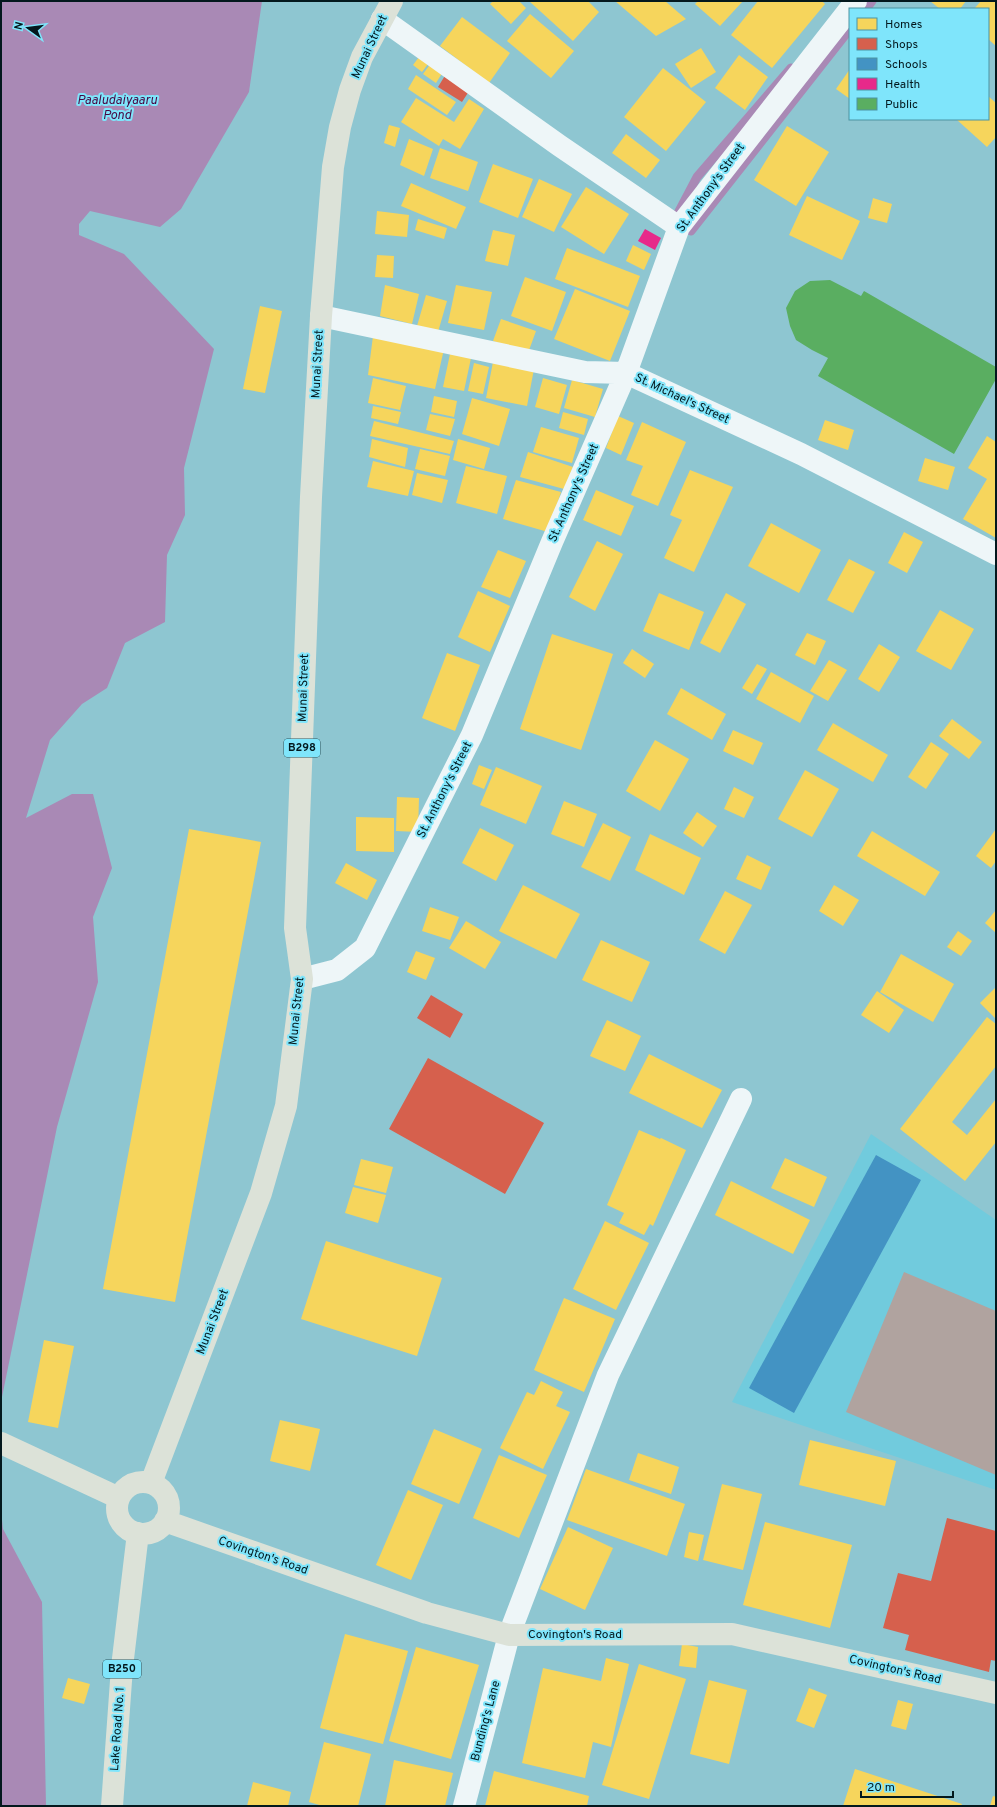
<svg xmlns="http://www.w3.org/2000/svg" width="997" height="1807" viewBox="0 0 997 1807" font-family="Overpass,sans-serif">
	<style>
		.built { fill: #71cbdd }
		.green { fill: #b0a39f }
		.water { fill: #a989b5 }
		.homes { fill: #f6d55c }
		.shops { fill: #d6604d }
		.schools { fill: #4393c3 }
		.health { fill: #e7298a }
		.public { fill: #5aae61 }
		.lines { fill: none; stroke-linecap: round; stroke-linejoin: round }
		.stream { stroke: #a989b5; stroke-width: 9 }
		.minor { stroke: #eef6f8; stroke-width: 22 }
		.major { stroke: #dce2d8; stroke-width: 22 }
		.labels { text-anchor: middle; dominant-baseline: central; stroke-width: 4; stroke-linejoin: round; paint-order: stroke }
		.shield { fill: #7fe5fb; stroke: #285660; stroke-width: 1 }
		.shield-label { font-size: 11px; font-weight: bold; fill: #03181d }
		.street-label { font-size: 12px; fill: #03181d; stroke: #7fe5fb }
		.water-label { font-size: 13px; font-style: italic; fill: #480641; stroke: #7fe5fb }
	</style>
	<rect width="100%" height="100%" fill="#8ec6d1"/>
	<path class="built" d="M871,1134L996,1220V1490L732,1402Z"/>
	<path class="green" d="M904,1272L996,1311V1475L846,1412Z"/>
	<path class="water" d="M1,1H262L249,92L181,209L160,227L90,211L79,224V235L124,254L214,349L184,468L185,515L167,555L165,622L125,643L107,688L82,704L50,740L26,818L72,794H93L112,868L93,917L98,982L57,1127L1,1402Z
		M1,1510L3,1529L42,1602L46,1806H1Z"/>
	<path class="homes" d="M493,1H519L526,8L511,24L490,4Z
		M529,1H588L599,12L573,41Z
		M615,1H665L686,19L656,36Z
		M698,1H743L720,26L695,4Z
		M758,1H822L825,4L772,68L731,35Z
		M930,1H966L960,9H940Z
		M981,1H996V46L988,39V9H974Z
		M530,14L574,51L551,78L507,41Z
		M462,17L510,53L489,83L440,46Z
		M701,48L716,72L691,88L675,64Z
		M422,53L431,60L422,72L413,65Z
		M739,55L768,77L745,110L715,88Z
		M434,59L446,67L436,83L423,74Z
		M663,68L706,102L666,151L624,117Z
		M850,69V99L836,89Z
		M416,75L456,102L447,115L408,89Z
		M988,96L996,103V137L987,147L956,119H988Z
		M416,98L454,122L469,99L484,109L460,149L443,139L439,146L401,122Z
		M389,125L400,128L395,147L384,143Z
		M787,126L829,152L796,206L754,180Z
		M626,134L660,160L646,178L612,153Z
		M409,139L433,149L424,176L400,165Z
		M440,148L478,162L468,191L430,178Z
		M493,164L533,179L518,218L479,202Z
		M539,179L572,194L554,232L522,217Z
		M411,183L466,207L456,229L401,206Z
		M586,187L629,214L604,254L561,227Z
		M807,196L860,221L842,260L789,235Z
		M873,198L892,204L887,223L868,218Z
		M377,211L409,215L407,237L375,234Z
		M418,219L447,228L444,239L415,230Z
		M493,230L515,235L508,266L485,261Z
		M633,245L651,254L644,270L626,261Z
		M567,248L640,276L628,307L555,279Z
		M377,255L394,256L393,278L375,277Z
		M525,277L566,292L552,331L511,316Z
		M385,285L419,294L412,324L380,316Z
		M456,285L492,292L484,330L448,323Z
		M575,289L630,311L610,361L554,339Z
		M426,295L447,301L438,332L417,326Z
		M260,306L282,311L265,393L243,389Z
		M501,319L536,331L528,353L493,341Z
		M373,336L444,349L435,389L368,375Z
		M450,354L471,358L464,391L443,387Z
		M493,362L534,369L527,406L486,398Z
		M474,363L489,367L483,394L468,391Z
		M373,378L406,386L400,410L368,403Z
		M543,378L567,385L559,414L535,407Z
		M572,380L603,389L595,417L564,408Z
		M434,396L457,401L454,417L431,412Z
		M472,398L510,409L499,446L462,434Z
		M373,406L401,412L398,424L371,418Z
		M563,412L588,419L584,435L559,428Z
		M430,414L455,419L450,436L426,430Z
		M618,416L634,423L621,455L606,448Z
		M825,420L854,430L848,450L818,440Z
		M374,421L454,441L450,454L370,436Z
		M642,422L686,442L658,506L631,495L643,466L626,460Z
		M541,427L579,438L572,463L533,452Z
		M987,436L996,442V538L963,519L987,479L968,468Z
		M372,439L408,448L405,467L369,457Z
		M458,439L490,448L484,469L453,460Z
		M420,449L450,456L445,476L415,469Z
		M528,452L573,467L564,489L520,477Z
		M925,458L955,467L948,490L918,481Z
		M373,461L414,471L408,496L367,487Z
		M466,466L507,476L497,514L456,503Z
		M690,470L733,487L694,572L664,558L682,520L670,515Z
		M417,473L448,480L442,503L412,495Z
		M516,480L561,492L548,532L503,519Z
		M596,490L634,506L621,536L583,520Z
		M771,523L821,550L799,593L748,566Z
		M904,532L923,542L907,573L888,563Z
		M597,541L623,554L595,611L569,597Z
		M498,550L526,561L510,598L481,587Z
		M849,559L875,572L853,613L827,600Z
		M478,591L510,606L490,652L458,637Z
		M659,593L704,612L689,650L643,631Z
		M726,593L746,604L720,653L700,643Z
		M940,610L974,629L951,670L916,651Z
		M807,633L826,641L815,665L795,655Z
		M552,634L613,654L581,750L520,729Z
		M879,644L900,657L879,692L858,679Z
		M632,649L654,664L645,678L623,663Z
		M447,653L480,665L455,731L422,718Z
		M829,660L847,670L828,701L810,691Z
		M757,664L767,669L752,694L742,688Z
		M771,672L814,696L800,723L756,699Z
		M681,688L726,714L712,740L667,714Z
		M952,719L982,742L969,759L939,736Z
		M833,723L888,755L873,782L817,750Z
		M733,730L763,743L753,765L723,751Z
		M655,740L689,759L660,811L626,791Z
		M931,742L949,754L926,789L908,777Z
		M479,765L492,770L484,789L472,784Z
		M496,767L542,786L526,824L480,805Z
		M805,770L839,789L812,837L778,819Z
		M734,787L754,797L744,818L724,809Z
		M397,797L419,798L418,832L396,831Z
		M564,801L597,814L584,847L551,834Z
		M697,812L717,826L703,847L683,833Z
		M356,817L394,818V852L356,851Z
		M603,823L631,837L610,881L581,867Z
		M480,828L514,845L496,881L462,863Z
		M189,829L261,842L175,1302L103,1289Z
		M996,829V861L991,868L976,856Z
		M872,831L940,872L925,896L857,856Z
		M650,834L701,858L684,895L635,870Z
		M747,855L771,867L761,890L736,879Z
		M346,863L377,880L367,900L335,883Z
		M523,885L580,914L556,959L499,931Z
		M834,885L859,900L843,926L819,911Z
		M725,891L752,905L725,954L699,940Z
		M430,907L459,917L450,940L422,931Z
		M996,910V933L985,923Z
		M466,921L501,942L485,969L449,948Z
		M958,931L972,941L961,956L947,947Z
		M601,940L650,962L632,1002L582,980Z
		M416,951L435,958L426,980L407,972Z
		M901,954L954,984L933,1022L880,992Z
		M996,987V1019L980,1003Z
		M877,991L904,1010L889,1033L861,1015Z
		M987,1017L996,1024V1066L952,1122L967,1135L996,1099V1142L965,1181L900,1129Z
		M607,1020L641,1036L625,1071L590,1056Z
		M649,1054L722,1090L702,1128L629,1093Z
		M639,1130L660,1139L661,1138L686,1150L653,1226L650,1224L644,1235L619,1223L624,1213L607,1205Z
		M785,1158L827,1177L814,1207L771,1188Z
		M361,1159L393,1167L386,1193L354,1185Z
		M731,1181L810,1220L793,1254L715,1215Z
		M353,1187L386,1195L378,1223L345,1213Z
		M605,1221L649,1243L616,1310L573,1289Z
		M326,1241L442,1278L417,1356L301,1319Z
		M564,1298L615,1319L584,1392L534,1370Z
		M44,1340L74,1346L58,1428L28,1422Z
		M541,1381L563,1392L556,1406L570,1412L543,1469L500,1448L527,1392L534,1395Z
		M280,1420L320,1429L310,1471L270,1461Z
		M434,1429L482,1449L459,1504L411,1484Z
		M810,1440L896,1461L885,1506L799,1485Z
		M638,1453L679,1467L671,1494L629,1480Z
		M499,1455L547,1475L519,1538L473,1518Z
		M586,1469L685,1504L667,1556L567,1520Z
		M722,1484L762,1494L743,1570L703,1560Z
		M408,1490L443,1505L411,1580L376,1565Z
		M765,1522L852,1545L830,1628L743,1605Z
		M568,1527L613,1548L585,1610L540,1589Z
		M689,1532L704,1535L698,1561L684,1557Z
		M345,1634L408,1651L383,1744L320,1728Z
		M682,1644L698,1647L696,1668L679,1666Z
		M416,1647L479,1665L451,1759L389,1741Z
		M606,1658L629,1664L611,1747L593,1742L585,1778L522,1763L543,1668L601,1681Z
		M639,1664L686,1679L649,1799L602,1785Z
		M68,1678L90,1684L84,1704L62,1698Z
		M709,1680L747,1690L729,1764L690,1754Z
		M809,1688L827,1695L814,1728L796,1721Z
		M898,1700L913,1704L906,1730L891,1726Z
		M324,1742L371,1754L358,1806H323L309,1802Z
		M394,1760L453,1773L445,1806H385Z
		M855,1769L962,1804L961,1806H843Z
		M494,1771L589,1796L587,1806H485Z
		M253,1782L291,1792L288,1806H247Z
		M993,1796L996,1797V1806H990Z"/>
	<path class="shops" d="M449,69L473,85L462,102L438,87Z
		M431,995L463,1014L450,1038L417,1018Z
		M428,1058L544,1123L505,1194L389,1129Z
		M947,1518L996,1531V1661L991,1660L989,1672L905,1650L909,1635L883,1628L898,1573L931,1581Z"/>
	<path class="schools" d="M876,1155L921,1180L794,1413L749,1388Z"/>
	<path class="health" d="M645,229L661,238L655,250L638,241Z"/>
	<path class="public" d="M830,280L861,296L864,291L996,367V379L954,454L818,376L828,358L812,350L796,340L790,326L786,308L795,291L810,281Z"/>
	<g class="lines">
		<path class="stream" d="M866,9L872,1
			M677,215L697,177L791,68
			M691,231L850,29"/>
		<path class="minor" d="M382,19L560,146L679,227
			M321,316L585,372L626,373L801,454L996,554
			M302,979L337,970L365,948L472,735L552,542L626,373L679,227L856,1
			M464,1806L509,1635L608,1375L741,1099"/>
		<path class="major" d="M1,1443L119,1498
			M117 1508a26 26 0 1 1 52 0a26 26 0 1 1-52 0Z
			M151,1483L261,1193L286,1106L302,979L295,928L311,497L321,316L333,167L340,127L350,90L362,57L392,1
			M165,1521L427,1613L509,1635L732,1634L996,1693
			M112,1806L122,1667L138,1533"/>
	</g>
	<g class="labels">
		<g class="shield">
			<rect x="284" y="739" width="36" height="18" rx="3"/>
			<rect x="103" y="1660" width="38" height="18" rx="3"/>
		</g>
		<g class="shield-label">
			<text x="302" y="748">B298</text>
			<text x="122" y="1669">B250</text>
		</g>
		<g class="street-label">
			<text transform="translate(370 47) rotate(-65)">Munai Street</text>
			<text transform="translate(711 188) rotate(-54)">St. Anthony's Street</text>
			<text transform="translate(318 364) rotate(-87)">Munai Street</text>
			<text transform="translate(682 399) rotate(25)">St. Michael's Street</text>
			<text transform="translate(574 493) rotate(-66)">St. Anthony's Street</text>
			<text transform="translate(304 688) rotate(-88)">Munai Street</text>
			<text transform="translate(445 790) rotate(-63)">St. Anthony's Street</text>
			<text transform="translate(297 1011) rotate(-84)">Munai Street</text>
			<text transform="translate(213 1322) rotate(-69)">Munai Street</text>
			<text transform="translate(263 1556) rotate(19)">Covington's Road</text>
			<text x="575" y="1635">Covington's Road</text>
			<text transform="translate(895 1670) rotate(13)">Covington's Road</text>
			<text transform="translate(486 1721) rotate(-75)">Bunding's Lane</text>
			<text transform="translate(118 1729) rotate(-86)">Lake Road No. 1</text>
		</g>
		<g class="water-label">
			<text x="117" y="101">Paaludaiyaaru<tspan x="117" dy="15">Pond</tspan></text>
		</g>
	</g>
	<rect width="997" height="1807" fill="none" stroke="#03181d" stroke-width="4"/>
	<rect x="849" y="8" width="140" height="112" fill="#7fe5fb" stroke="#4d93a2"/>
	<rect x="857" y="18" width="20" height="12" fill="#f6d55c" stroke="#4d93a2"/>
	<text x="885" y="28" font-size="12" fill="#03181d">Homes</text>
	<rect x="857" y="38" width="20" height="12" fill="#d6604d" stroke="#4d93a2"/>
	<text x="885" y="48" font-size="12" fill="#03181d">Shops</text>
	<rect x="857" y="58" width="20" height="12" fill="#4393c3" stroke="#4d93a2"/>
	<text x="885" y="68" font-size="12" fill="#03181d">Schools</text>
	<rect x="857" y="78" width="20" height="12" fill="#e7298a" stroke="#4d93a2"/>
	<text x="885" y="88" font-size="12" fill="#03181d">Health</text>
	<rect x="857" y="98" width="20" height="12" fill="#5aae61" stroke="#4d93a2"/>
	<text x="885" y="108" font-size="12" fill="#03181d">Public</text>
	<g transform="translate(28 28) rotate(284)" stroke="#7fe5fb" stroke-width="3" paint-order="stroke">
	<path d="M0-3L7 15L0 10L-7 15Z" fill="#03181d"/>
	<text y="-6" font-size="11" font-weight="bold" text-anchor="middle" fill="#03181d">N</text>
	</g>
	<path d="M861 1791v6h92v-6" fill="none" stroke="#03181d" stroke-width="2"/>
	<text x="867" y="1791" font-size="12" fill="#03181d" stroke="#7fe5fb" stroke-width="3" paint-order="stroke">20 m</text>
</svg>
